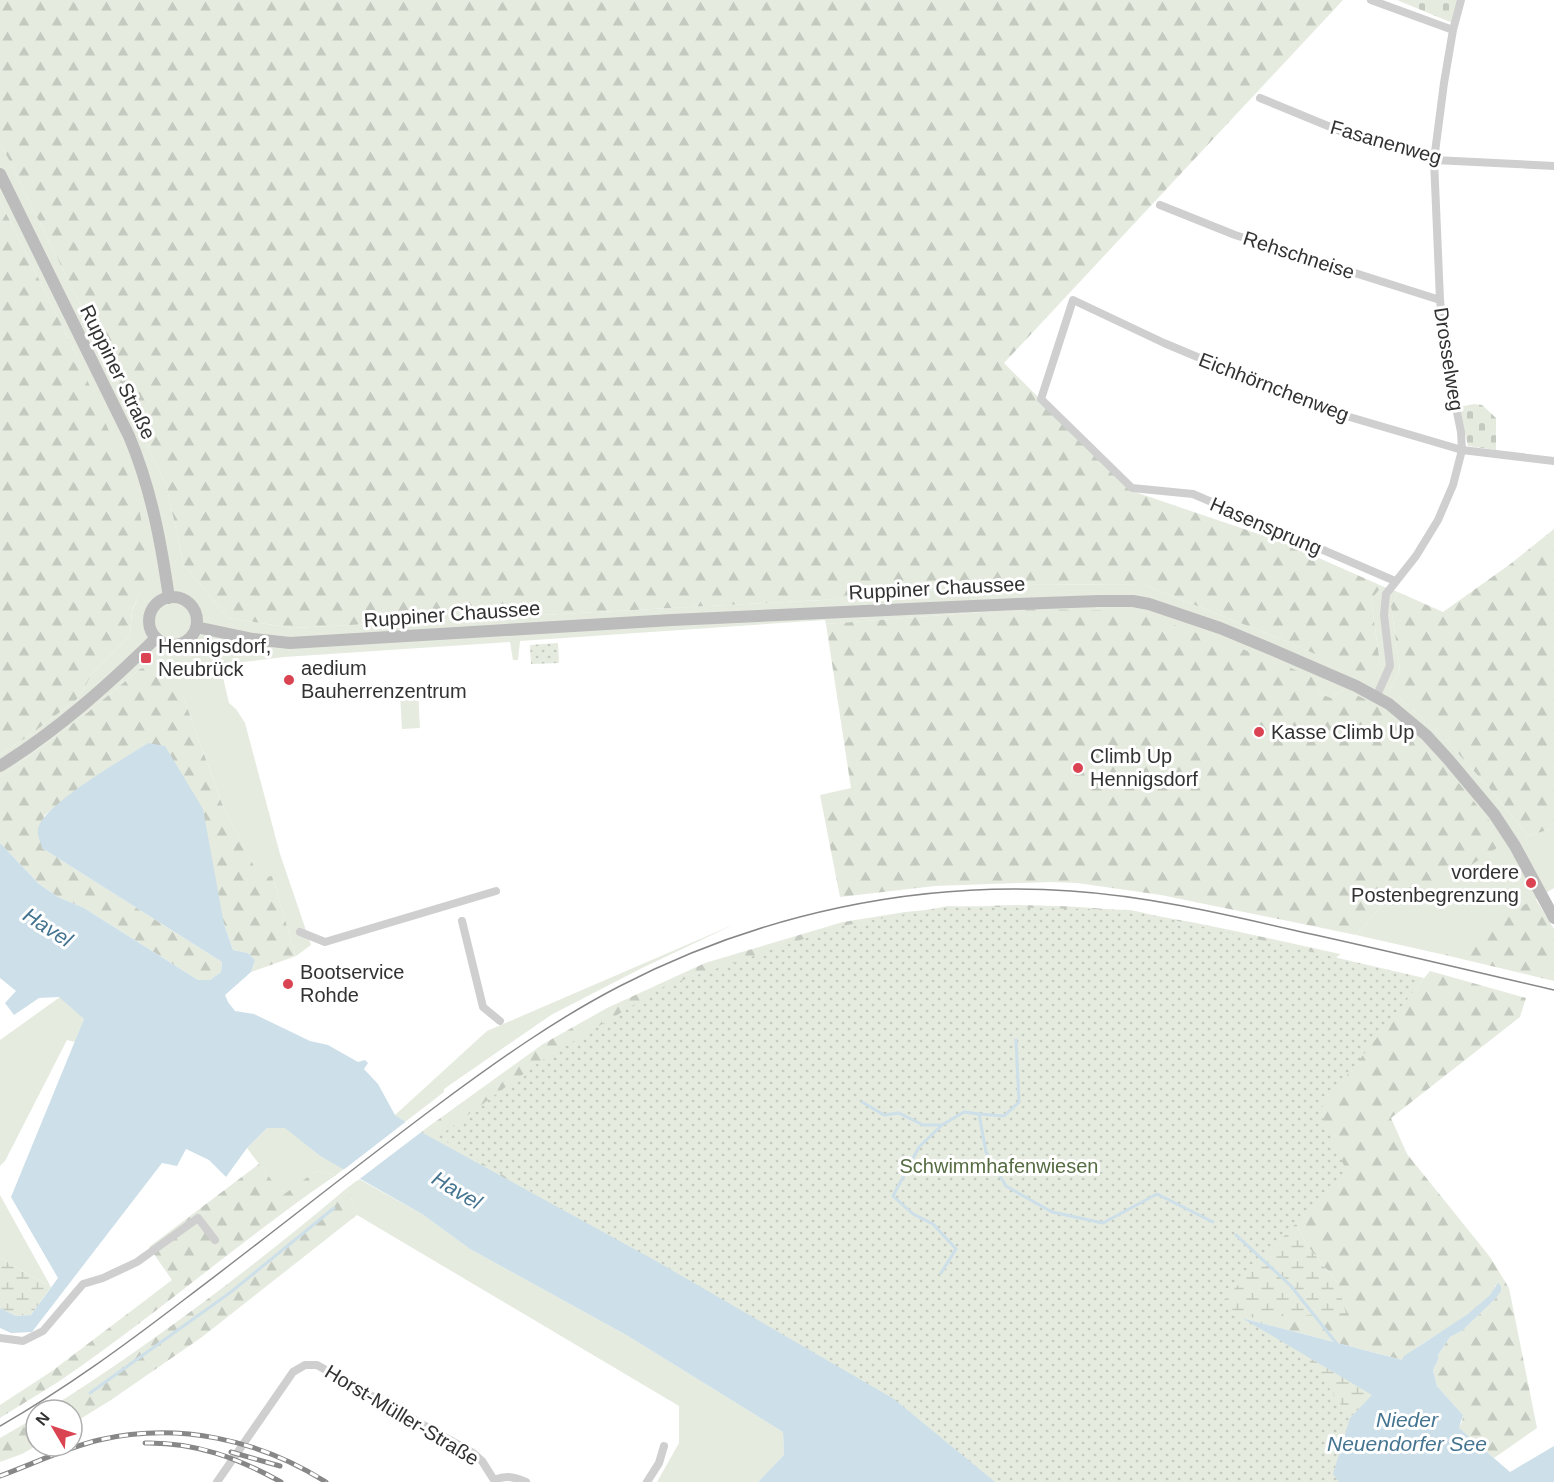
<svg xmlns="http://www.w3.org/2000/svg" width="1554" height="1482" viewBox="0 0 1554 1482" font-family="Helvetica,sans-serif">
	<style>
		.grass { fill: #e5ebdf }
		.forest { fill: url(#forest-firs) }
		.wetland { fill: url(#wetland-marsh) }
		.cemetery { fill: url(#cemetery-stones) }
		.park { fill: url(#park-dots) }
		.water { fill: #cddfe9 }
		.pier { fill: #fff }
		.lines { fill: none; stroke-linecap: round; stroke-linejoin: round }
		.stream { stroke: #cddfe9; stroke-width: 3 }
		.street { stroke: #cfcfcf; stroke-width: 8 }
		.secondary { stroke: #bcbcbc; stroke-width: 12 }
		.tram { stroke: #878787; stroke-width: 1.5 }
		.rail-casing { stroke: #878787; stroke-width: 5 }
		.rail { stroke: #fff; stroke-width: 3; stroke-dasharray: 9; stroke-linecap: butt }
		.poi-dot { fill: #da4351; stroke: #fff; stroke-width: 2 }
		.labels { text-anchor: middle; dominant-baseline: central; stroke-width: 6; stroke-linejoin: round; paint-order: stroke }
		.street-label { font-size: 20px; fill: #323232; stroke: #fff }
		.poi-label { font-size: 20px; fill: #323232; stroke: #fff; text-anchor: start }
		.park-label { font-size: 20px; fill: #566c42; stroke: #fff }
		.water-label { font-size: 21px; font-style: italic; fill: #447490; stroke: #fff }
	</style>
	<defs>
		<pattern id="forest-firs" width="22" height="20" patternUnits="userSpaceOnUse" patternTransform="scale(1.5)"><rect width="22" height="20" fill="#e5ebdf"/><path d="M5 1l3.5 6h-7zM16 11l3.5 6h-7z" fill="#c5cac0"/></pattern>
		<pattern id="wetland-marsh" width="20" height="14" patternUnits="userSpaceOnUse" patternTransform="scale(1.5)"><rect width="20" height="14" fill="#e5ebdf"/><path d="M1 5h8M5 5V1M11 12h8M15 12V8" fill="none" stroke="#c5cac0"/></pattern>
		<pattern id="cemetery-stones" width="16" height="16" patternUnits="userSpaceOnUse" patternTransform="scale(1.5)"><rect width="16" height="16" fill="#e5ebdf"/><path d="M2 7V4a2 2 0 0 1 4 0v3zM10 15v-3a2 2 0 0 1 4 0v3z" fill="#c5cac0"/></pattern>
		<pattern id="park-dots" width="8" height="8" patternUnits="userSpaceOnUse" patternTransform="scale(1.5)"><rect width="8" height="8" fill="#e5ebdf"/><path d="M2 2h.1M6 6h.1" fill="none" stroke="#c5cac0" stroke-width="1.8" stroke-linecap="round"/></pattern>
	</defs>
	<rect width="100%" height="100%" fill="#fff"/>
	<path class="grass" d="M0,142L100,344L166,485L184,565L228,618L293,628L823,600L1010,584L1144,585L1281,639L1371,678L1380,663L1371,600L1382,586L1398,592L1391,606L1400,670L1390,689L1447,741L1490,789L1528,836L1554,828V888L1445,955L1356,935L1388,899L1436,888L1343,689L1331,698L1316,692L1021,609L826,624L825,620L520,641L518,660H513L510,642L284,657L220,665L229,703L236,709L245,723L280,854L311,945L296,956L272,876L260,879L222,804L183,696L140,669L87,713L0,777V755L27,737L76,700L84,689L91,675L130,636L132,611L145,581V541L77,356L0,201Z
		M418,692L420,728L402,729L400,694Z
		M735,924L642,968L551,1015L444,1089V1092L405,1122L395,1115L487,1031Z
		M60,997L84,1019L75,1042L67,1040L5,1161L0,1166V1040Z
		M268,1127L286,1128L320,1156L344,1169L336,1175L316,1171L283,1196L247,1148Z
		M359,1179L422,1214L470,1249L628,1336L783,1432L784,1455L758,1482H657L679,1443V1406L357,1215L347,1188Z
		M0,1195L51,1287L0,1258Z"/>
	<path class="forest" d="M0,0H1343L1004,363L1132,491L1285,543L1382,586L1371,600L1380,663L1372,679L1281,639L1144,585L1010,584L823,600L293,628L228,618L184,565L166,485L100,344L0,142Z
		M0,201L77,356L137,497L145,541V582L132,610L130,636L91,675L84,689L76,700L27,737L0,755Z
		M1554,529V828L1528,836L1490,789L1447,741L1390,689L1400,670L1391,606L1398,592L1443,612L1509,565Z
		M1021,609L1135,611L1270,659L1316,679V692L1331,698L1343,689C1351,693 1360,696 1368,701C1421,731 1469,795 1506,842L1436,888L1388,899L1356,935L1161,895L1077,883L1050,882L935,886L840,897L820,795L851,788L826,624Z
		M168,663L183,696L222,804L260,878L272,876L296,956L251,972L255,960L248,953L233,950L224,924L148,743L83,785L44,816L42,848L222,962L221,972L210,980H198L84,908L58,897L39,884L0,843V777L87,713L140,669Z
		M1535,898L1554,929V981L1445,955Z
		M1014,905C1048,906 1082,906 1115,910C1190,919 1265,938 1340,954L1312,983L1334,1088L1430,971L1526,998L1520,1017L1391,1118L1407,1154L1490,1257L1509,1288L1537,1428L1494,1458L1458,1428L1462,1422L1463,1415L1437,1386L1433,1370L1438,1360V1355L1450,1337L1463,1330L1496,1298V1285C1483,1316 1426,1335 1402,1360L1242,1318L1337,1282L1306,1244L1282,1194L995,1482L421,1132L543,1044L607,1008L705,963L843,922L905,912L959,907Z
		M259,1164L283,1195L316,1171L336,1175C241,1240 154,1317 58,1382C39,1394 19,1406 0,1418V1405L52,1371L172,1280L149,1247Z
		M347,1188L357,1215L202,1337L111,1400L72,1424V1410H47C152,1344 252,1268 347,1188Z
		M36,1417V1446L22,1454L0,1462V1438Z"/>
	<path class="wetland" d="M1282,1194L1306,1244L1337,1282L1346,1313L1243,1318L1373,1395L1350,1418L1088,1482Z
		M0,1258L51,1287L31,1315L16,1316L0,1308Z"/>
	<path class="cemetery" d="M1397,0H1460L1455,24Z
		M1474,404L1482,405L1496,418V450L1468,446L1459,407Z"/>
	<path class="park" d="M558,643L559,663L531,664L530,645Z
		M948,906L1131,910L1424,978L1319,1111L1346,1170L1223,1301L1242,1318L1294,1340L1353,1421L1349,1482H987L867,1389L438,1137L541,1061L665,986L842,926Z"/>
	<path class="water" d="M148,743L165,746L203,809L224,924L233,950L248,953L255,960L251,972L225,995L228,1002L235,1011L254,1014L310,1041L328,1045L358,1062L365,1060L368,1063L364,1069L378,1084L395,1115L421,1132L656,1261L894,1399L995,1482H758L784,1455L783,1432L628,1336L470,1249L422,1214L320,1156L285,1128H267L247,1148L226,1177L209,1160L186,1149L177,1166L162,1163L32,1332L11,1333L0,1328V1308L16,1316L31,1315L58,1278L11,1197L84,1019L59,997L39,998L14,1015L5,1003L16,991L0,978V843L39,884L58,897L84,908L198,980H210L221,972L222,962L42,848C41,843 37,835 38,830C40,806 127,757 148,743Z
		M1498,1283L1501,1286V1291L1496,1298L1463,1330L1450,1337L1438,1355V1360L1433,1370L1437,1386L1463,1415L1459,1428L1510,1472L1554,1446V1482H1339L1333,1474L1350,1418L1372,1395L1242,1318L1402,1360L1404,1356L1468,1314L1489,1296Z"/>
	<path class="pier" d="M408,1120L424,1130L357,1181L342,1171Z"/>
	<g class="lines">
		<path class="stream" d="M862,1102L884,1115L899,1113L923,1125H941
			M979,1114L1004,1116L1019,1102L1016,1040
			M1236,1235L1291,1286L1337,1344
			M941,1273L956,1249L933,1224L913,1214L893,1196L919,1147L942,1125L964,1112L979,1114L986,1152L1006,1186L1052,1212L1103,1223L1157,1194L1213,1222
			M90,1393L231,1292L334,1208"/>
		<path class="street" d="M1371,0L1453,30
			M1260,98L1345,133L1434,160L1554,166
			M1160,205L1235,235L1440,300
			M1395,581L1193,494L1132,488L1041,399L1073,300L1164,343L1319,408L1462,450L1554,461
			M1377,695L1390,666L1384,615L1386,594L1416,556L1438,520L1453,485L1462,450L1461,432L1448,368L1440,300L1434,160L1444,83L1453,30L1461,0
			M462,921L483,1007L500,1021
			M300,932L325,942L496,891
			M0,1338L23,1341L43,1331L83,1284L103,1278L137,1262L198,1218L215,1240
			M217,1482L293,1372L305,1365H317L473,1453L482,1461L494,1480C507,1475 514,1477 526,1482
			M647,1482L659,1463L664,1446"/>
		<path class="secondary" d="M0,174L129,436C151,488 161,542 169,598
			M149 621a24 24 0 1 1 48 0a24 24 0 1 1-48 0Z
			M196,627L253,639L290,643L672,620L1017,604L1099,601H1133L1149,604L1220,628L1273,650L1356,686L1389,704L1426,735L1448,759L1494,814L1515,846L1554,918
			M0,766C58,730 108,685 156,638"/>
		<path class="tram" d="M0,1426C65,1389 125,1345 185,1299C270,1235 353,1168 439,1104C497,1061 556,1019 620,986C757,915 916,880 1071,891C1146,896 1220,913 1293,930C1380,949 1467,970 1554,990"/>
		<defs>
			<path id="rail" d="M145,1443C195,1442 238,1458 281,1482
				M231,1452L280,1466
				M0,1476C33,1464 65,1448 99,1440C178,1422 258,1439 326,1482"/>
		</defs>
		<use href="#rail" class="rail-casing"/>
		<use href="#rail" class="rail"/>
	</g>
	<g class="poi-dot">
		<rect x="140" y="652" width="12" height="12" rx="3"/>
		<circle cx="289" cy="680" r="6"/>
		<circle cx="1259" cy="732" r="6"/>
		<circle cx="1078" cy="768" r="6"/>
		<circle cx="1531" cy="883" r="6"/>
		<circle cx="288" cy="984" r="6"/>
	</g>
	<g class="labels">
		<g class="street-label">
			<text transform="translate(1386 142) rotate(16)">Fasanenweg</text>
			<text transform="translate(1299 255) rotate(18)">Rehschneise</text>
			<text transform="translate(1449 359) rotate(81)">Drosselweg</text>
			<text transform="translate(118 372) rotate(64)">Ruppiner Straße</text>
			<text transform="translate(1274 387) rotate(21)">Eichhörnchenweg</text>
			<text transform="translate(1266 526) rotate(23)">Hasensprung</text>
			<text transform="translate(937 588) rotate(-3)">Ruppiner Chaussee</text>
			<text transform="translate(452 614) rotate(-4)">Ruppiner Chaussee</text>
			<text transform="translate(402 1415) rotate(31)">Horst-Müller-Straße</text>
		</g>
		<g class="poi-label">
			<text x="158" y="646">Hennigsdorf,<tspan x="158" dy="23">Neubrück</tspan></text>
			<text x="301" y="668">aedium<tspan x="301" dy="23">Bauherrenzentrum</tspan></text>
			<text x="1271" y="732">Kasse Climb Up</text>
			<text x="1090" y="756">Climb Up<tspan x="1090" dy="23">Hennigsdorf</tspan></text>
			<text x="1519" y="872" text-anchor="end">vordere<tspan x="1519" dy="23">Postenbegrenzung</tspan></text>
			<text x="300" y="972">Bootservice<tspan x="300" dy="23">Rohde</tspan></text>
		</g>
		<g class="park-label">
			<text x="999" y="1166">Schwimmhafenwiesen</text>
		</g>
		<g class="water-label">
			<text transform="translate(48 927) rotate(33)">Havel</text>
			<text transform="translate(457 1190) rotate(31)">Havel</text>
			<text x="1407" y="1419">Nieder<tspan x="1407" dy="24">Neuendorfer See</tspan></text>
		</g>
	</g>
	<g transform="translate(54 1428) rotate(309)"><circle r="28" fill="#ffffff" stroke="#adadad" stroke-width="1.5"/>
	<path d="M0-4.5L10 22L0 15L-10 22Z" fill="#da4351"/>
	<text y="-9" font-size="16" font-weight="bold" text-anchor="middle" fill="#323232">N</text>
	</g>
</svg>
